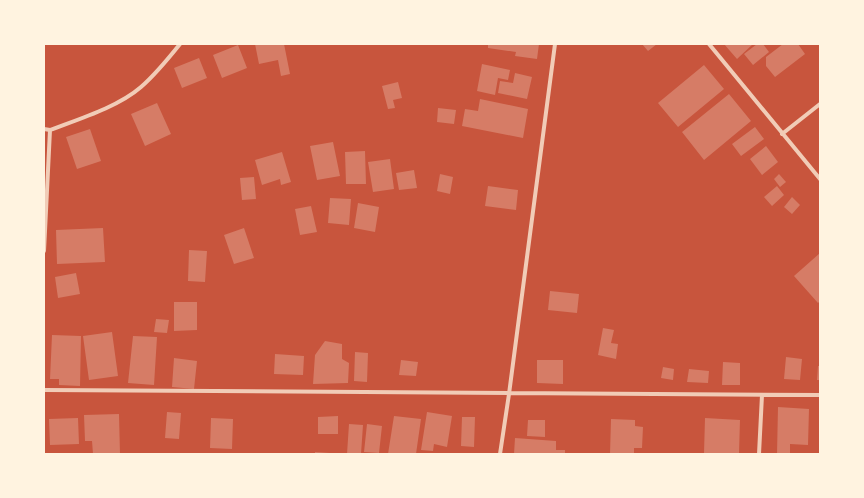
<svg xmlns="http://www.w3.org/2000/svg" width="864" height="498" viewBox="0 0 864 498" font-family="Rubik,sans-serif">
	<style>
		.building { fill: #d67c66 }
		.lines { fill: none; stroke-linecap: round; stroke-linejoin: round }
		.minor { stroke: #f1ccb7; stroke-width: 4 }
	</style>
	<rect width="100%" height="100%" fill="#c8553d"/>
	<path class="building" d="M255,44H284L290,74L281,76L278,60L259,64Z
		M488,44H539L537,59L515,56L516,52L488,48Z
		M642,44H657L648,51Z
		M724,44H753L737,59Z
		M757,44H763L769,52L753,65L744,54Z
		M783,44H798L805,54L775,77L766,66V57Z
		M238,45L247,68L222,78L213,55Z
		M199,58L207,78L182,88L174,68Z
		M482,64L510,70L508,80L498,78L495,95L477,91Z
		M704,65L724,89L678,127L658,103Z
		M515,73L532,77L527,99L498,93L500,81L513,83Z
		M398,82L402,98L393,100L395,108L388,109L382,86Z
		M729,94L751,121L704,160L682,132Z
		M480,99L528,109L523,138L462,126L465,109L478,111Z
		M157,103L171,134L145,146L131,114Z
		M438,108L456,110L454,124L437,122Z
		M755,127L764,139L741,156L732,144Z
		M90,129L101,161L77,169L66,137Z
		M333,142L340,176L317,180L310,146Z
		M766,146L778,162L762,175L750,159Z
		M365,151L366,184H346L345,152Z
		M282,152L291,182L281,185L280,179L262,185L255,160Z
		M390,159L394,189L373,192L368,162Z
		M414,170L417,188L399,190L396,173Z
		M440,174L453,177L450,194L437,191Z
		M779,174L786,182L780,187L774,179Z
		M254,177L256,199L242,200L240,178Z
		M488,186L518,190L516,210L485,206Z
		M777,186L784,195L772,206L764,197Z
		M792,197L800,205L792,214L784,207Z
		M330,198L351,199L349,225L328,223Z
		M358,203L379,207L375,232L354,228Z
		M311,206L317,232L300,235L295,209Z
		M103,228L105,262L57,264L56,230Z
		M244,228L254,258L234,264L224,235Z
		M189,250L207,251L205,282L188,281Z
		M820,253V301L818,303L794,276Z
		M76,273L80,294L58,298L55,277Z
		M550,291L579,294L577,313L548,310Z
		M174,302H197V330L174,331Z
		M156,319L169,320L167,333L154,332Z
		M603,328L614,330L611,343L618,344L616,359L598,355Z
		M112,332L118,376L89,380L83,336Z
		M52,335L81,336L80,386L59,385V379H50Z
		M133,336L157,337L154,385L128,383Z
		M325,341L342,344V359L349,363L348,383L313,384L315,355Z
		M355,352L368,353L367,382L354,381Z
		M275,354L304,356L303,375L274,374Z
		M786,357L802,359L800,380L784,379Z
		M174,358L197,361L194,389L172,387Z
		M401,360L418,362L416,376L399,375Z
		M537,360H563V384L537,383Z
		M723,362L740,363V385H722Z
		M818,366H820V380H817Z
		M663,367L674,369L673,380L661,378Z
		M689,369L709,371L708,383L687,382Z
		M778,407L809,409L808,445L790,444V454H777Z
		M167,412L181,413L179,439L165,438Z
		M427,412L452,416L447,447L434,444L433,451L421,450Z
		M119,414L120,454H93L92,441H85L84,415Z
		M338,416V434H318V417Z
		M394,416L421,419L416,454H388Z
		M462,417H475L474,447L461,446Z
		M78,418L79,444L50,445L49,419Z
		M211,418L233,419L232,449L210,448Z
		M705,418L740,420L739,454L704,453Z
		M611,419L635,420V426L643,427L642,448H634V454H610Z
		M528,420H545V437L527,436Z
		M349,424L363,425L361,454H347Z
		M367,424L382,426L379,453L364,452Z
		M515,438L556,441V450H565V454H514Z
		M315,452L330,453V454H315Z"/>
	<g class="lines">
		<path class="minor" d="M709,44L820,179
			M44,129L50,130C79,119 118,107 141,87C156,74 168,59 180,44
			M782,134L820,104
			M44,251L50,130
			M44,390L820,395
			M500,454L509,394L555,44
			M759,454L762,395"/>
	</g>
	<rect width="864" height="498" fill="none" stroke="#fff3e0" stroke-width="90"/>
</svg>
